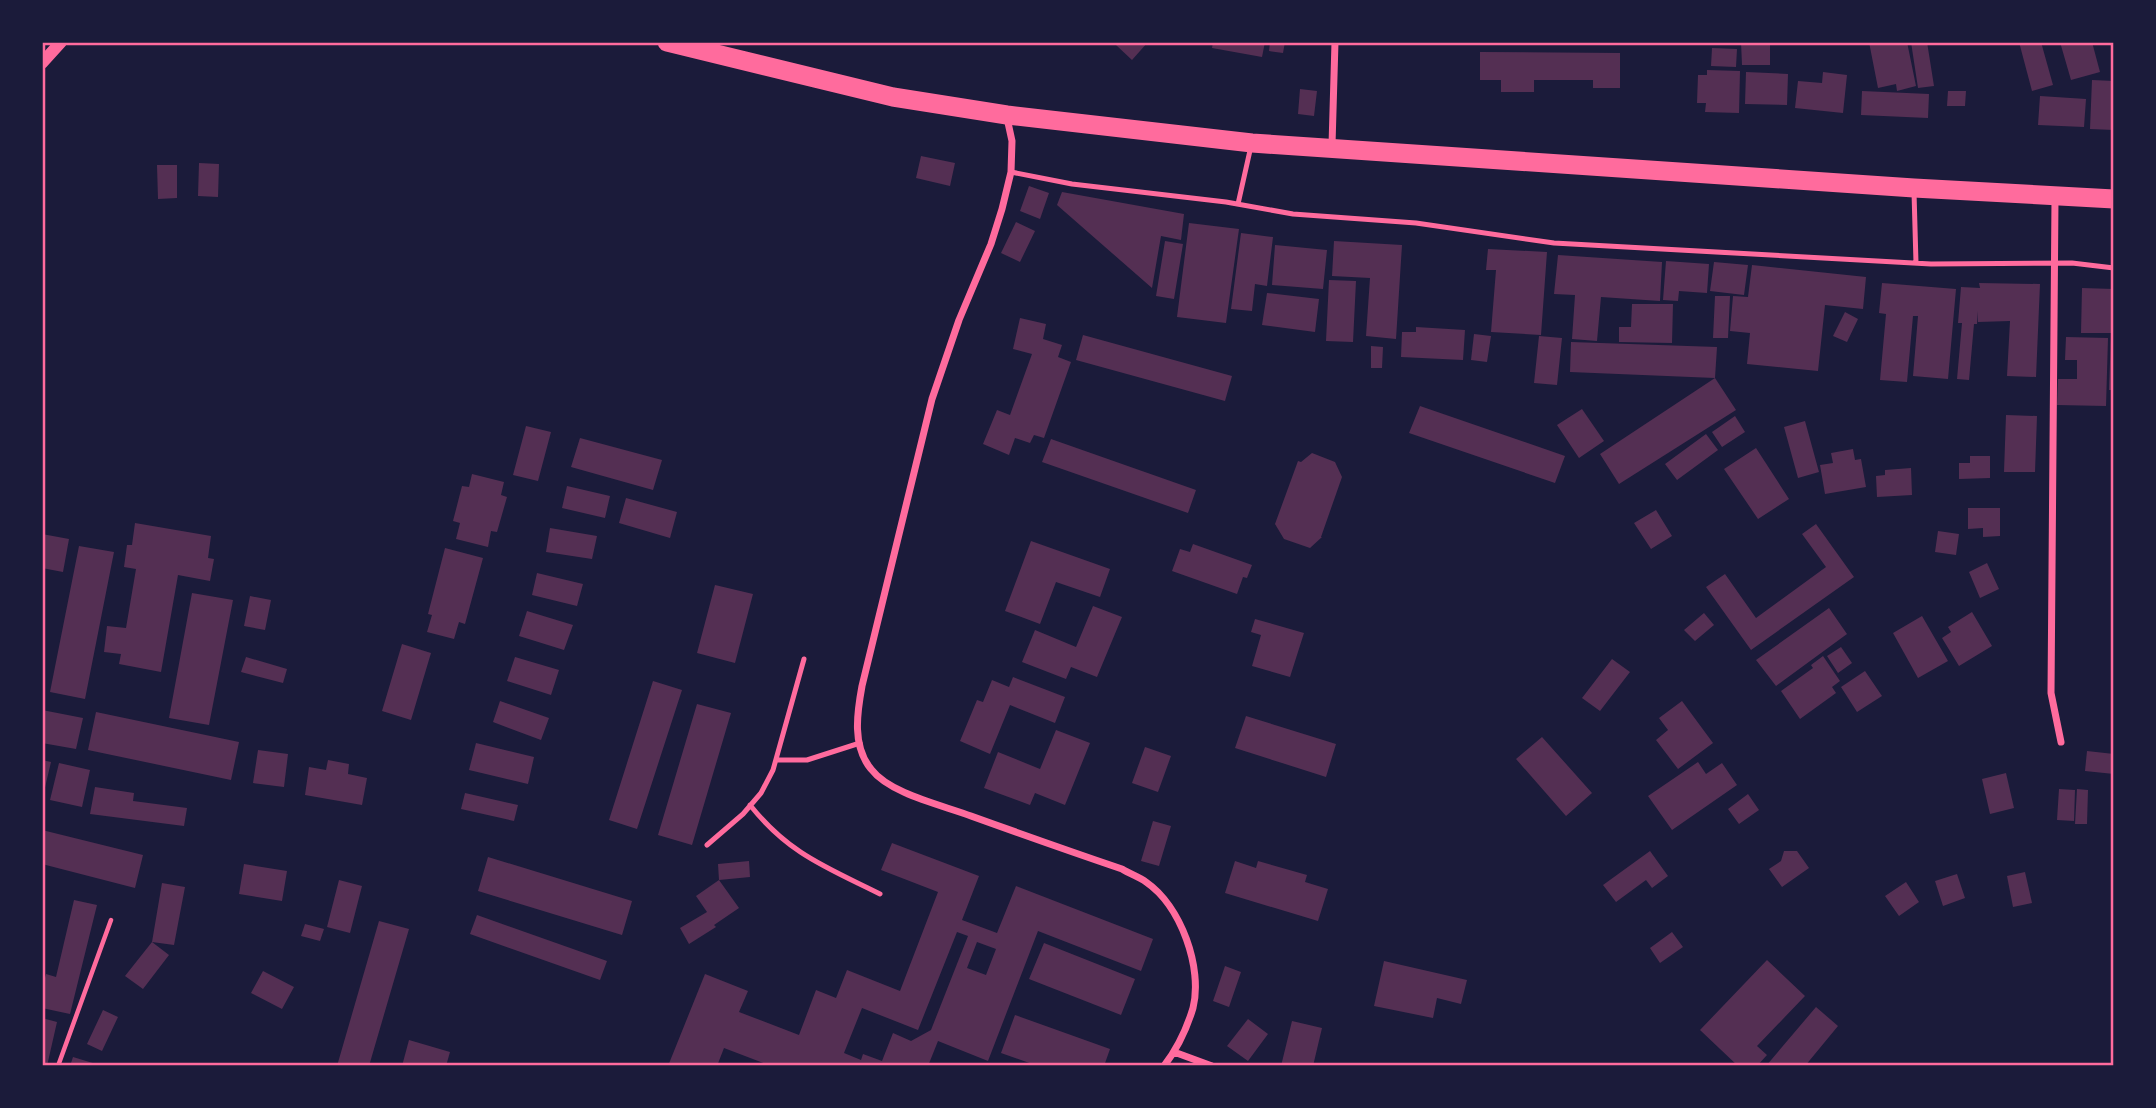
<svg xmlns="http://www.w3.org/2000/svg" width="2156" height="1108" viewBox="0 0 2156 1108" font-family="'Roboto Condensed',sans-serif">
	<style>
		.building { fill: #542f53; fill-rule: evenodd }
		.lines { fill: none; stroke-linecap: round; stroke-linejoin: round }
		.path { stroke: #ff6b9d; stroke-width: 4.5 }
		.service { stroke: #ff6b9d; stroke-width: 5 }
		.minor { stroke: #ff6b9d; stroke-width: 7 }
		.tertiary { stroke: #ff6b9d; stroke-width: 12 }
		.trunk { stroke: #ff6b9d; stroke-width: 19 }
		.neatline { fill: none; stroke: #ff6b9d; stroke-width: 2.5 }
	</style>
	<rect width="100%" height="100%" fill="#1b1b3a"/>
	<path class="building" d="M1119,42H1148L1132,60L1116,45Z
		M1213,42H1265L1262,57L1212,48Z
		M1270,42H1285L1283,53L1269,51Z
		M1741,42H1770V65H1742Z
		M1869,42H1907L1916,86L1897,91L1896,84L1878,88Z
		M1911,42H1927L1934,86L1918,88Z
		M2019,42H2041L2053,85L2032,91Z
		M2060,42H2092L2100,72L2071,80Z
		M1712,48L1737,49L1736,67L1711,66Z
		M1480,52L1620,53V88H1593V80H1534V92H1501V80H1480Z
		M1707,70L1740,71L1739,113L1705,112L1706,103H1697L1698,75H1707Z
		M1746,72L1788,74L1787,105L1745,104Z
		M1823,72L1847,75L1843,113L1795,108L1798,81L1822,83Z
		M2092,80L2114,81V130L2090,129Z
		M1300,89L1317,91L1314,116L1298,114Z
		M1862,91L1929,94L1928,118L1861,115Z
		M1948,91H1966L1965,106H1947Z
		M2040,96L2086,99L2084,127L2038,125Z
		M921,156L955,163L950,186L916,178Z
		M199,163L219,164L218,197L198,196Z
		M157,165H177V198L158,199Z
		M1029,186L1049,193L1040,219L1020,211Z
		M1062,192L1184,214L1181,240L1161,236L1152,288L1057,205Z
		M1016,222L1035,231L1020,262L1001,253Z
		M1189,223L1239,229L1226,323L1177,317Z
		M1241,233L1273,237L1267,286L1255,284L1252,311L1231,309Z
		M1165,241L1183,244L1174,299L1156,296Z
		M1334,241L1402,245L1396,339L1366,336L1370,278L1332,276Z
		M1275,245L1327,250L1323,289L1272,285Z
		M1488,249L1547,252L1541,335L1491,332L1496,270H1486Z
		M1558,255L1662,262L1660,301L1601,297L1597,341L1572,339L1575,295L1554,294Z
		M1666,261L1709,264L1707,293L1679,291L1678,301L1663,300Z
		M1714,262L1748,265L1744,295L1710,291Z
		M1752,265L1866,277L1863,309L1825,305L1818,371L1747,364L1750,333L1730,331L1733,296L1748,297Z
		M1329,280L1356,281L1353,342L1326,341Z
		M1882,283L1956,289L1948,379L1913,376L1918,316H1913L1907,382L1880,380L1886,314L1879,313Z
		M1979,283L2040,284L2036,377L2007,376L2010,321L1978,322V311L1977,324H1974L1969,380L1957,379L1962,323H1958L1961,287L1980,288Z
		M2082,288L2114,289V390H2109L2111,333H2081Z
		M1267,293L1319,299L1315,332L1262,325Z
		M1715,296H1730L1728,338H1713Z
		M1632,304H1673L1672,343L1619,342V327H1631Z
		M1845,312L1858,319L1847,342L1833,336Z
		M1020,318L1046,324L1043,339L1062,345L1058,357L1071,362L1044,438L1034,435L1030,443L1015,438L1009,455L983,444L997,410L1010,415L1032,354L1013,349Z
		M1416,327L1465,330L1463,360L1401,357L1402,332H1416Z
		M1474,334L1491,336L1487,362L1471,360Z
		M1083,335L1232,376L1225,401L1076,360Z
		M1539,336L1562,338L1557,385L1534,383Z
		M2066,337L2108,338L2106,406L2057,405L2058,379H2077V360H2065Z
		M1571,342L1717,347L1715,378L1570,372Z
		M1371,346L1383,347L1382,368H1371Z
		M1715,378L1736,410L1619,484L1600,454Z
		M1420,406L1565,456L1555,483L1409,433Z
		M1582,409L1604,441L1579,458L1557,425Z
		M2006,415L2037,416L2035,472H2004Z
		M1735,416L1745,432L1722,447L1712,432Z
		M1805,421L1819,472L1798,478L1784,427Z
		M526,426L551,432L538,481L513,475Z
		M1706,434L1718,450L1677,480L1665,464Z
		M580,438L662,460L653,490L571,467Z
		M1051,439L1196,490L1188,513L1042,462Z
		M1756,448L1789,499L1758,519L1724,469Z
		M1853,449L1855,460L1861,459L1866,487L1825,494L1820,465L1833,463L1831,453Z
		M1312,453L1335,462L1342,477L1321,537H1322L1310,548L1284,539L1275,524L1298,461L1301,462Z
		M1970,456H1990V478L1959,479V463H1970Z
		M1911,468L1912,495L1877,497L1876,476L1885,475V470Z
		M472,474L504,482L501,495L507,497L497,532L491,531L488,547L456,539L460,523L453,521L462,486L469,487Z
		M567,486L610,496L605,518L562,508Z
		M626,498L677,512L670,538L619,523Z
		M1968,508H2000V536L1983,537V528L1968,529Z
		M1656,510L1672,536L1651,549L1634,523Z
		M135,523L211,536L208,558L214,559L210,581L178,575L161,672L119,664L121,654L104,652L107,626L126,628L136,569L124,567L127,545H132Z
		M1816,524L1854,577L1751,650L1706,587L1725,574L1756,618L1826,567L1802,534Z
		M550,528L597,536L592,559L546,552Z
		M1938,531L1959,534L1956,555L1935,552Z
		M42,534L69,539L63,572L42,568Z
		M1031,541L1110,569L1100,597L1056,582L1040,624L1005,611Z
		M1193,544L1252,565L1247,578L1243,577L1237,594L1172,571L1180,549L1190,552Z
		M79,546L114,552L85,699L50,692Z
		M445,548L483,558L465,624L459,622L454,639L427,632L432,615L428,614Z
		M1987,563L1999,589L1980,598L1969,572Z
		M537,573L583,584L577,606L532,595Z
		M715,585L753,594L735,663L697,653Z
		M192,593L233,600L209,725L169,718Z
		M250,596L271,600L265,630L244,626Z
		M1093,606L1122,617L1097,677L1071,667L1066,679L1022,662L1035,630L1076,647Z
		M1829,608L1847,634L1776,686L1756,660Z
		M527,611L573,625L564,650L519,636Z
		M1972,612L1992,646L1959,666L1942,638L1951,632L1948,627Z
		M1704,613L1714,625L1695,641L1684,630Z
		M1922,616L1948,661L1918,678L1893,633Z
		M1255,619L1304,633L1290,677L1252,666L1261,635L1251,632Z
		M402,644L431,653L411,720L382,711Z
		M1841,647L1852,663L1838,673L1827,656Z
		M1823,656L1840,681L1832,687L1836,693L1800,719L1781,691L1813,668L1811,665Z
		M246,657L287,669L283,683L241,672Z
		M515,657L559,670L551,695L507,681Z
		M1612,659L1630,672L1600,711L1582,698Z
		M1865,671L1882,696L1857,712L1841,687Z
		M1013,677L1065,697L1055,723L1010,705L990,754L960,741L977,700L983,702L992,680L1009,687Z
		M653,681L682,690L637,829L609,820Z
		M500,701L549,718L541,740L493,722Z
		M1682,701L1713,743L1678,769L1656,740L1668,730L1659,718Z
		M697,704L731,713L692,845L658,835Z
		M42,710L83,718L76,749L42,743Z
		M96,712L239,742L231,780L88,750Z
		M1246,716L1336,744L1326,777L1235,748Z
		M1056,730L1090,743L1065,805L1035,793L1030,805L984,788L998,752L1040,769Z
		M1542,737L1592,793L1566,816L1516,759Z
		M476,743L534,757L528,784L469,770Z
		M1145,747L1171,756L1158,792L1132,783Z
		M258,750L288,754L284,787L253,783Z
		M2087,751L2114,754V774L2085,771Z
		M42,760L51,762L43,796H42Z
		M328,760L349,764L348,774L367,778L362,805L305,795L309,767L326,770Z
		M1698,762L1706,774L1722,763L1737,785L1672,830L1648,796Z
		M59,763L90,770L82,807L50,800Z
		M2006,773L2014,808L1990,814L1982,779Z
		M95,787L134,793L133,801L187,808L184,826L90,814Z
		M2059,789L2075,790L2074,821L2057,820Z
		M2077,789L2088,790L2087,824H2075Z
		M465,793L518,805L514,821L461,809Z
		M1748,794L1759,810L1739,824L1728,809Z
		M1153,821L1171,826L1159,866L1141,861Z
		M42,830L143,855L135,888L42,864Z
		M892,843L979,876L962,920L997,933L1016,886L1153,939L1141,971L1038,931L988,1061L938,1041L928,1066H771L724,1048L717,1066H668L705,974L748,991L739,1012L799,1035L816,990L836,998L847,970L900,991L938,892L881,870ZM957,932L968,936L931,1030L911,1041L893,1033L882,1061L863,1054L861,1060L844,1053L862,1008L918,1030ZM977,942L996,949L986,975L967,968Z
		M1650,851L1668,876L1652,888L1646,880L1616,902L1603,885Z
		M1784,851H1797L1809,868L1782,887L1769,869L1781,861Z
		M488,857L632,901L622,935L478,891Z
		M749,861L750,877L719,880L718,864Z
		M1235,861L1256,868L1258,861L1307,875L1305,882L1328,889L1318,921L1225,893Z
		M244,864L287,871L282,901L239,894Z
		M2025,872L2032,903L2013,907L2007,876Z
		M1957,874L1965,898L1943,906L1935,881Z
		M339,880L362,886L350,933L327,927Z
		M719,880L739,908L714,925L716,927L689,944L680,928L707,912L696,896Z
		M1906,882L1919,902L1899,916L1885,896Z
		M162,883L185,887L174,945L152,942L169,955L143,989L125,976L152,942Z
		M74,900L97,905L70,1014L42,1008V989L46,974L56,977Z
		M477,915L607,961L600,980L470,934Z
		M379,921L409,929L369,1066H337Z
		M305,924L324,929L320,941L301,936Z
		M1672,932L1683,947L1660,963L1650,948Z
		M1044,943L1135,979L1121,1015L1029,979Z
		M1767,960L1805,996L1757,1046L1767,1055L1757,1066H1738L1700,1030Z
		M1384,961L1467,980L1461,1004L1437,998L1433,1018L1374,1006Z
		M1225,966L1241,972L1229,1007L1213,1001Z
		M263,971L294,987L282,1009L251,993Z
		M1816,1007L1838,1026L1805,1066H1766Z
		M103,1010L118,1017L102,1051L87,1044Z
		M1015,1015L1110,1049L1104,1066H1038L1001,1053Z
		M42,1018L57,1022L47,1066H42Z
		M1248,1019L1268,1034L1248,1061L1227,1046Z
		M1292,1021L1322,1028L1313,1066H1281Z
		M409,1040L450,1052L446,1066H402Z
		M73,1057L96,1064L95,1066H70Z"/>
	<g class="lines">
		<path class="path" d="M58,1066L111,920"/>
		<path class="service" d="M1011,172L1072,184L1226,202L1293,214L1416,223L1554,243L1931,264L2072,263L2114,268
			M1914,192L1916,263
			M1238,204L1251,146
			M776,760H807L860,743
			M750,805C789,854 826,867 880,894
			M707,845L743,814L761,793L773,770L804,659"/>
		<path class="minor" d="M1007,118L1012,141L1011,172L1002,209L991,244L959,320L932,399L862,686C857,713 852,746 871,769C890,794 942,805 971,816C1021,834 1072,852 1122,869C1130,874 1139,877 1146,882C1181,906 1203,968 1193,1008C1187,1028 1177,1049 1164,1066
			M1332,145L1335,42
			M2055,199L2051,693L2061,742
			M1174,1052L1212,1066"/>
		<path class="tertiary" d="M42,63L61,42"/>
		<path class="trunk" d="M667,42L893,97L1007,115L1252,143L1914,188L2114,199"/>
	</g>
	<rect width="2156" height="1108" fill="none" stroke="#1b1b3a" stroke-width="88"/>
	<rect x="44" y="44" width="2068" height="1020" class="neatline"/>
</svg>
